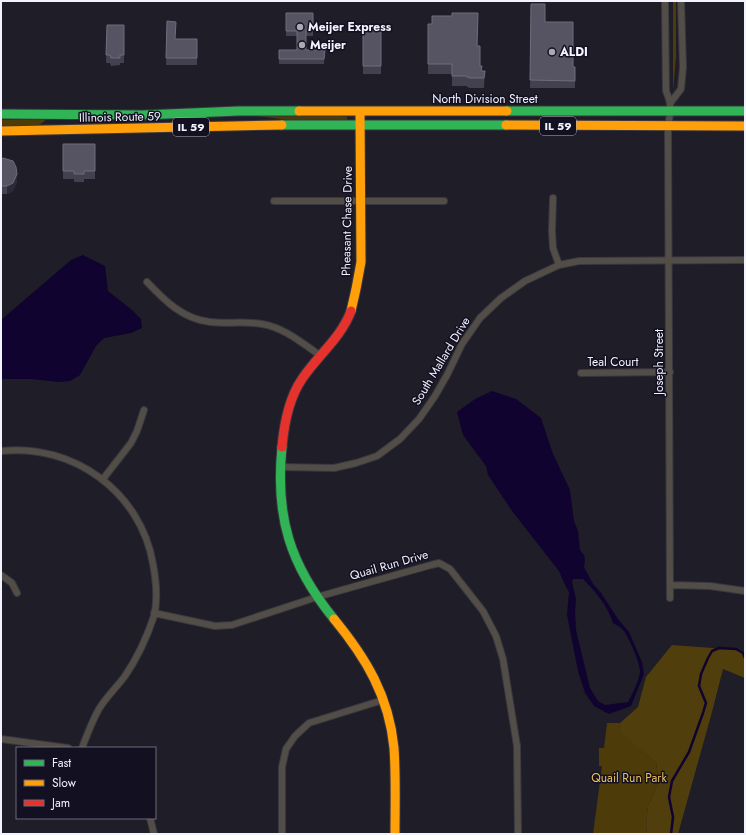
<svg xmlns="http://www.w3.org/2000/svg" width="746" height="835" viewBox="0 0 746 835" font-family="Jost,sans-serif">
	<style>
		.green { fill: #4d3b0a }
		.forest { fill: #503e0d }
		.water { fill: #10032f; fill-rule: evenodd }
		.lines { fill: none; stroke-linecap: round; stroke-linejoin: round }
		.stream { stroke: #10032f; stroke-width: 2.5 }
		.street-casing { stroke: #393840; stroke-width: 8 }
		.fast-casing { stroke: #393840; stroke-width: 11 }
		.slow-casing { stroke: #393840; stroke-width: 11 }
		.jam-casing { stroke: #393840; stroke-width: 11 }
		.street { stroke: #524e47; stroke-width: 6 }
		.fast { stroke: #30b455; stroke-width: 9 }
		.slow { stroke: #ff9f0a; stroke-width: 9 }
		.jam { stroke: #e5322d; stroke-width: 9 }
		.wall { fill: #43404f }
		.shaded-wall { fill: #2d2a37 }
		.building { fill: #565462; stroke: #6f6d7b }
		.poi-dot { fill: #a9a8b3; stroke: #131021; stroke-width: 1.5 }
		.labels { text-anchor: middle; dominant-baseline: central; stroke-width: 3; stroke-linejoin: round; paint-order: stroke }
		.shield { fill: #131021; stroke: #b0afbc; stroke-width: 1 }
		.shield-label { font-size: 11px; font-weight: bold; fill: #f3f3ff }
		.poi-label { font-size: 12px; font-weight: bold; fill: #f3f3ff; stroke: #131021; text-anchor: start }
		.street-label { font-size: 12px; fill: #f3f3ff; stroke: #131021 }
		.park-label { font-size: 12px; fill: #ebc261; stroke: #131021 }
	</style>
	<rect width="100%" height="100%" fill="#1f1d27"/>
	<path class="green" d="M673,1H676V57L673,92Z
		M257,116H340L347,117V121H296Z
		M47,119L38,126H1V120Z
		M607,723H620L622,733L656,763L659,781L648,806L646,824L647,834H593L602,766H599V748H604Z"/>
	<path class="forest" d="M672,645L740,650L745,653V678L723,669L712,712L678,834H647L646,824L648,806L659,781L656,763L621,733L620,723L638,707L646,677Z"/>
	<path class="water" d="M83,255L105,266L108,291L132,310L141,319L142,328L131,333L104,338L96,346L80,375L70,381L58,382L32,379H1V320L71,260Z
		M492,391L516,399L541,418L553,454L570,490L574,521L578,531L580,550L584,555L585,560L584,567L593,584L601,593L618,619L629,632L642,662L644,674L631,706L609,714L594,706L585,693L578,671L567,615L569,592L564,583L559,571L512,511L488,475L486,466L463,435L457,412L475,399ZM573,579H583C596,592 607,605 613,623C616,625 621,627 623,630C629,637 639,661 640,670C640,679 632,695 628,702L605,705L598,701L590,688L576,630L575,613L576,599L572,582Z"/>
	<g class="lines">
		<path class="stream" d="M671,834L673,817L669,797L672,781L689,752L703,713L706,703L699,686L701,674L708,658L712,651L719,648L736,649L743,653L745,658"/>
		<defs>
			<path id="street" d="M665,1L666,91C672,105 671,111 668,126L670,598
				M671,102L681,89L683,67L681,1
				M553,198L552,231L553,248L559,265
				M274,201H444
				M147,282C165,301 183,319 210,322C227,324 245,321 262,324C285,328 302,343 321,356
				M581,373L670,372
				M1,451C73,443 141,492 153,564C156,580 158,600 154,616C147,637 138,657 125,676C117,687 106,697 99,709C92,721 87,735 82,748
				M280,467L334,468L356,463L377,456L400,439L419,419L435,396L447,375L462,344L480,318L501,298L525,281L559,265L579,261L745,260
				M103,479L131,443L137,431L144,410
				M1,575L12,583L17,593
				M670,585L710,586L745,591
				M154,613L215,626L232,625L317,597L431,565L439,563L450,569L483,611L496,636L503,659L517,746L518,834
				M1,739L68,748
				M150,818L154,834
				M282,834V767L286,749L295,736L309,723L383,700"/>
			<path id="fast" d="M507,111H745
				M1,114L143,115L239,111H299
				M282,125H506
				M282,447C275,517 290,565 334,619"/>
			<path id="slow" d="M299,111H507
				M506,125L745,126
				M1,131L282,125
				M351,311L356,289L361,262L360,111
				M334,619C366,658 389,696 394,748C396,776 395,805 395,834"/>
			<path id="jam" d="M282,447C284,424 289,398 302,379C318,355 341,338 351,311"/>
		</defs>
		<use href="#street" class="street-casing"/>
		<use href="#fast" class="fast-casing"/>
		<use href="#slow" class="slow-casing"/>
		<use href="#jam" class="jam-casing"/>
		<use href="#street" class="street"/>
		<use href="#fast" class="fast"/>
		<use href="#slow" class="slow"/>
		<use href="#jam" class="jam"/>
	</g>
	<path class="wall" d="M531,4L545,22L573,67H575V88H530Z
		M286,13H313V36H306V50H325L324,64H279V50H297V36H286Z
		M452,16L478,46L480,66L481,71H485L484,88H470L467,87V86H452V74H428V24H432Z
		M167,21L175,39H197V65H166Z
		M107,25H124V63H120V65L111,66L110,63H106Z
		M363,29H381V74H363Z
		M63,144H95V179H84V182H74V179H63Z
		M1,159L17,182L13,191L7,194H1Z"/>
	<path class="shaded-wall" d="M17,174V182L13,191L7,194V186Z"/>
	<path class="building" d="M531,4H545V22H573V67H575V81L530,80Z
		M286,13H313V31H306V50H325L324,59H279V50H297V31H286Z
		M452,13H478L477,46H480V66H482L481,71H485L484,78H470L467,77V76H452V64H428V24H432V16H452Z
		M167,21L176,22L175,39H197V58H166Z
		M107,25H124V55H120V58H111L110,55H106Z
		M363,29H381V66H363Z
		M63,144H95V171H84V174H74V171H63Z
		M3,158L13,161L16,167L17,174L13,183L7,186H1V159Z"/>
	<g class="poi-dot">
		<circle cx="300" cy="27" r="4"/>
		<circle cx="302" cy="45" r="4"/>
		<circle cx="552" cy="52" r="4"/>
	</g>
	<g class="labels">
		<g class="shield">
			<rect x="540" y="117" width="36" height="18" rx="3"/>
			<rect x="173" y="118" width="36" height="18" rx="3"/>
		</g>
		<g class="shield-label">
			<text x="558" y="126">IL 59</text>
			<text x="191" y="127">IL 59</text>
		</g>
		<g class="poi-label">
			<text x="308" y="27">Meijer Express</text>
			<text x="310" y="45">Meijer</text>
			<text x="560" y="52">ALDI</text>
		</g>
		<g class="street-label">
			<text x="485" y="99">North Division Street</text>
			<text transform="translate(120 117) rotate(-1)">Illinois Route 59</text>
			<text transform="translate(347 221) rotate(-89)">Pheasant Chase Drive</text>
			<text transform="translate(441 361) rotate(-59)">South Mallard Drive</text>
			<text x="613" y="362">Teal Court</text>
			<text transform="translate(659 362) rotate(-90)">Joseph Street</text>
			<text transform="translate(389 565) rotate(-16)">Quail Run Drive</text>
		</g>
		<g class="park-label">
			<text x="629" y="778">Quail Run Park</text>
		</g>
	</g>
	<rect width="746" height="835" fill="none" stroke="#f3f3ff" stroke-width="4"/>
	<rect x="16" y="747" width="140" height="72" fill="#131021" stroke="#6d6b7a"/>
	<rect x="24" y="760" width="20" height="6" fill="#30b455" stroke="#6d6b7a"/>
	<text x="52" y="767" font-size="12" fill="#f3f3ff">Fast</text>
	<rect x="24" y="780" width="20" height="6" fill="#ff9f0a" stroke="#6d6b7a"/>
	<text x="52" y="787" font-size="12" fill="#f3f3ff">Slow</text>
	<rect x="24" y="800" width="20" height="6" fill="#e5322d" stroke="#6d6b7a"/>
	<text x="52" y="807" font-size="12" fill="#f3f3ff">Jam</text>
</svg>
